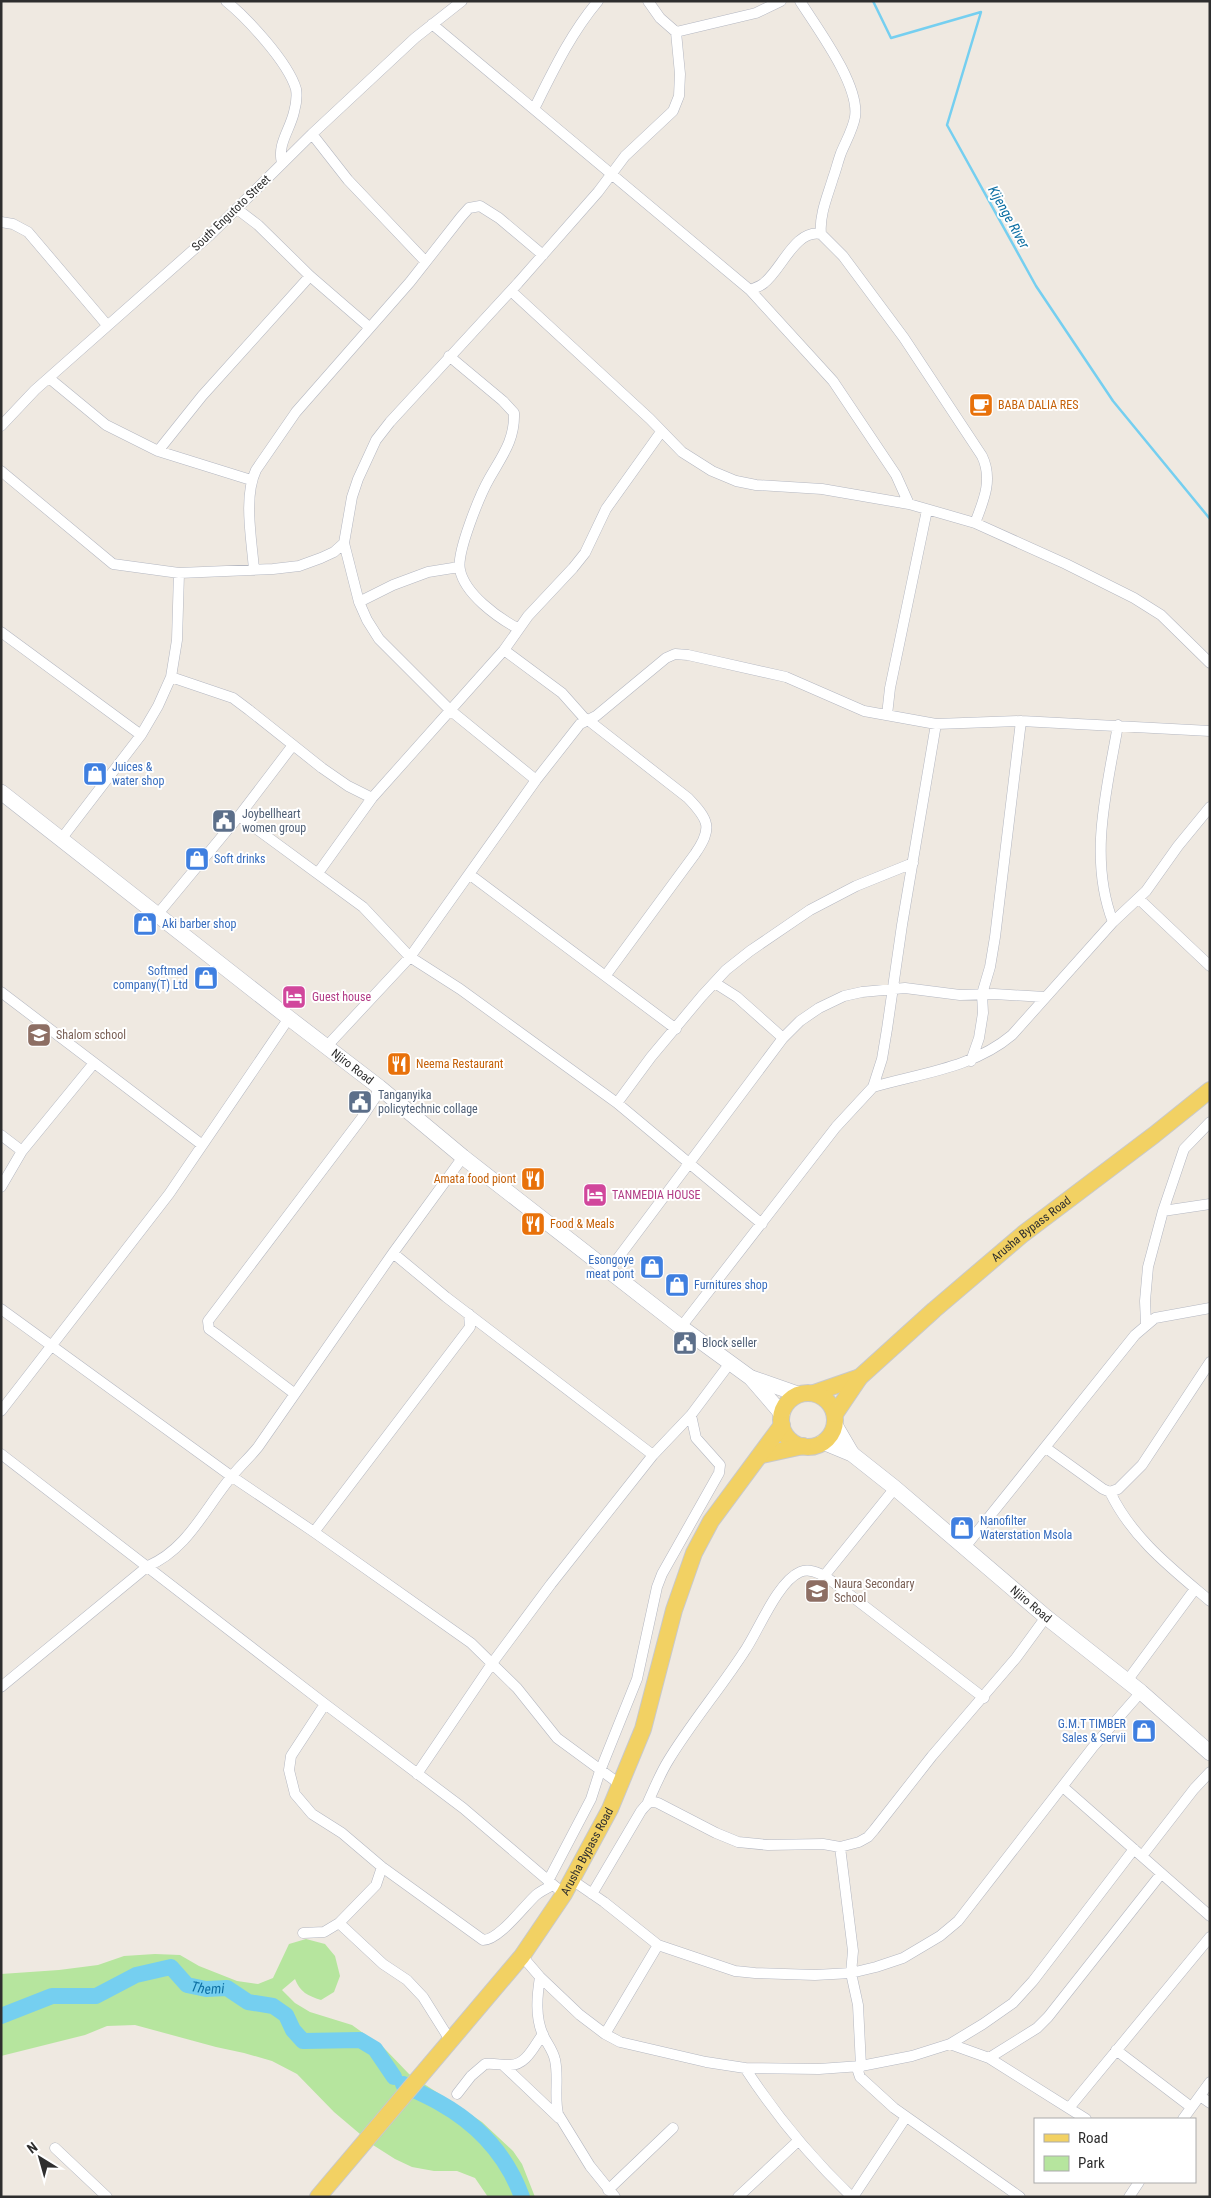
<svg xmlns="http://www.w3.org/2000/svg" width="1211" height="2198" viewBox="0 0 1211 2198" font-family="'Roboto Condensed',sans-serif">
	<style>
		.green { fill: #b6e59e }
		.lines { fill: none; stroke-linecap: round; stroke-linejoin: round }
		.stream { stroke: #75cff0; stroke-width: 2.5 }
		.river { stroke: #75cff0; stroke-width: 16 }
		.street-casing { stroke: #b4b7c1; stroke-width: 11 }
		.secondary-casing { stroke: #b4b7c1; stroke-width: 16 }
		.primary-casing { stroke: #c9c9c9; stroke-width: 18 }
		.street { stroke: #fff; stroke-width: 10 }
		.secondary { stroke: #fff; stroke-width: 15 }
		.primary { stroke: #f2d163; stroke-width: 16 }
		.labels { text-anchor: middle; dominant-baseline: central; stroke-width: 4; stroke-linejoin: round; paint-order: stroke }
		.street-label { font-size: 12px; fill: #2e2e2e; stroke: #fff }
		.food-label { font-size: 12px; fill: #c56008; stroke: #fff; text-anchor: start }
		.shop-label { font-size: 12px; fill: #366cbe; stroke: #fff; text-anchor: start }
		.service-label { font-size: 12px; fill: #4e5e75; stroke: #fff; text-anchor: start }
		.hotel-label { font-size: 12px; fill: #b23c85; stroke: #fff; text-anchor: start }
		.education-label { font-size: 12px; fill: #785e54; stroke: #fff; text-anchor: start }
		.water-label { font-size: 14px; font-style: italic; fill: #0d6fa3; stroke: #fff }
	</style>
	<rect width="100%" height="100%" fill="#efe9e1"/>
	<path class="green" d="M306,1939L325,1944L335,1956L340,1976L334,1992L321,2000C308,1996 300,1992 295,1979L282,1990L295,2003L310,2012L352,2025L384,2048L409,2074L482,2122L513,2151L522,2164L535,2197H488L475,2178L457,2171H434L412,2167L395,2159L373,2145L334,2112L297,2074L272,2061L244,2053L216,2047L135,2025L107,2026L85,2035L1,2056V1974L59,1970L98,1965L124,1956L155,1954L180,1955L199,1966L237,1981L258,1984L273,1978L289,1944Z"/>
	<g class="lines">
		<path class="stream" d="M873,1L891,38L981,12L947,125L1036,286L1113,401L1210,519"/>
		<g class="river">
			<path id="s1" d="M1,2016L52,1996H96L136,1975L171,1967L187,1985L206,1989L227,1988L248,2002L273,2006L286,2015L293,2030L303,2041L360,2040L375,2049L394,2077"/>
			<path d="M403,2084C415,2091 428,2096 440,2103C479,2125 507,2156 522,2197"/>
		</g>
		<defs>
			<path id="street" d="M226,1C247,18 288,62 296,89C297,95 296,105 294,112C290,130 277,144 282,163
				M648,1L660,18L676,32L756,13L781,1
				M800,1C817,28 860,85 855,117C853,129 846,141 841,153C838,161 836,170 833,178C828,195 819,215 821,234L843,256L904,338L982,456C993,479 984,500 975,523
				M432,24L750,290L833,381L896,475L909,504
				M534,109C553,71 571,33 598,1
				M312,134L348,180L425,261
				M237,209L258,225L310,276L369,327
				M1,222L13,224L28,232L107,325
				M750,290C755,288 761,286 764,283C782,269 795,229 821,234
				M511,291L650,419L682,452L712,471L736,481L756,485L822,489L909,504L975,523L1066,564L1134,598L1161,615L1210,663
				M449,356L503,401L514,413C515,440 502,456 489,479C480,495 456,553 460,570C465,594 497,617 517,628
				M49,378L106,425L158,451L251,480
				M1,426L35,390L209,236L312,134L415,38L462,1
				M158,451L202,396L310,276
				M1,471L113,564L179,573L273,569L299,566L321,558L334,552L344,543L352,497L358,479L376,440L390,422L518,283L598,192L625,156L673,111L679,96L680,74L676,32
				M344,543L359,602L367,620L379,639L450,710L536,780
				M254,570C252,541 243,497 256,470L296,412L410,282L461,217L469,208L480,206L499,218L543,255
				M359,602L393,585L428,572L459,567
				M1,632L141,735
				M504,650L562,693L586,720
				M171,677L233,698L249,710L322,768L348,786L372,798
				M887,715L890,688L927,510
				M588,720L688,798C709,820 713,828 695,854L606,975
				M239,816L363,907L410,957L460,989L617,1103L762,1224
				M62,838L141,735L158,706L171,677L177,640L179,573
				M318,873L372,798L504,650L528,616L573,568L585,553L606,509L661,432
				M469,874L676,1029
				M1139,899L1210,966
				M157,915L239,816L293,745
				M1113,922C1088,858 1107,789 1118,725
				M715,983L737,997L783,1038
				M1,992L201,1144
				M327,1046L410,957L536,780L580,724L596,716L666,658L675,654L688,655L786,677L864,711L936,724L1021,721L1210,731
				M971,1061L979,1038L983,1013L982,994L990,967L995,937L1021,721
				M873,1087C921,1073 973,1068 1012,1035L1113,922L1146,891L1178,846L1210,807
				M617,1103L651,1057L702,996L726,970L750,951L810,910L856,886L913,863
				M1,1135L22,1151
				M1,1187L22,1151L94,1063
				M1163,1211L1210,1204
				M393,1253L446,1297L653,1455
				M609,1270L783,1038L800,1021L819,1008L844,996L862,992L905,988L960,995L994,994L1045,997
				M1,1309L231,1476L314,1532L471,1643L517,1688L557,1738L621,1785
				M1146,1324L1145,1301L1148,1267L1163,1211L1184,1149L1210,1122
				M681,1327L836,1127L873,1087L882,1059L887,1029L902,925L936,724
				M295,1394L216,1334L209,1329L208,1321L361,1119L375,1098L379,1087
				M1,1411L169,1194L289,1018
				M1046,1448L1103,1489L1110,1492L1118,1489L1142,1465L1210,1362
				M1,1454L325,1704L463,1808L564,1894
				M1110,1492C1132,1538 1171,1568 1210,1601
				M314,1532L470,1327L469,1314
				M965,1547L1135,1335L1155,1318L1210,1308
				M824,1576L895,1488
				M1127,1681L1195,1589
				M1,1687L148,1566C188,1549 205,1508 232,1476C240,1466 250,1457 258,1447L393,1253L463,1157
				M325,1704L291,1756L289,1770L295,1794L312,1814L342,1833L382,1867L483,1940C499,1940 524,1906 536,1895C541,1891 547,1888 553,1885
				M417,1774L493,1662L551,1584L653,1455L691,1415L730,1363
				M1063,1787L1210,1916
				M648,1802C654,1789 660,1774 668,1761C691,1723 720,1689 744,1652C758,1632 777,1582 800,1572C814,1566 830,1580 841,1588L984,1698
				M840,1847L853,1951L851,1973L858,2005L861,2066L858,2071L860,2077L894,2108L1020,2197
				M1142,1856L1194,1789L1210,1772
				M572,1880L604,1902L658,1945L735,1971L755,1973L815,1975L851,1973L876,1967L903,1958L940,1936L958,1921L1093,1747L1141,1692
				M548,1881L591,1799L600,1771L637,1679L657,1587L662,1574L719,1473L720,1465L696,1438L691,1415
				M592,1894L641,1811C647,1804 649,1800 658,1803L716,1833L738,1842L768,1845L823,1844L840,1847L859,1842L868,1837L874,1830L932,1756L1016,1658L1046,1617
				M339,1923L383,1964L407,1980L423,1997L450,2040
				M303,1933L324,1932L339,1923L376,1885L382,1867
				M522,1956L540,1977L580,2015L605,2034L620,2042L706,2062L745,2068L819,2069L861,2066L912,2056L950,2044L983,2024L1013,2003L1033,1981L1134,1849
				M540,1977C537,1996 535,2017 543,2035C547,2044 553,2050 555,2060C559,2077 554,2096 558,2114L590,2166L615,2197
				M605,2034L658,1945
				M950,2044L989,2058L1086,2119
				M1116,2050L1191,2107
				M989,2058L1037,2028L1048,2017L1161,1874
				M503,2065L559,2118
				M745,2068C777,2117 810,2157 852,2197
				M457,2094L471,2076L485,2064C493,2063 501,2065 509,2065C526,2066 534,2046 543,2034
				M1200,2096L1210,2103
				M1069,2108L1210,1937
				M1183,2119L1210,2082
				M55,2148L107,2197
				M608,2190L673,2128
				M738,2197L798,2141
				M853,2197L906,2117
				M1129,2197L1139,2182"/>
			<g id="secondary">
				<path id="s2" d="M1,792L289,1018L379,1087L463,1157L681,1327L751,1378L782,1414"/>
				<path d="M752,1378L798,1394"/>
				<path d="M835,1425L852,1454"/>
				<path id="s3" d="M823,1442L852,1454L895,1488L1046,1617L1141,1692L1210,1753"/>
			</g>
			<g id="primary">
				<path d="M814,1393L860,1377"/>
				<circle cx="808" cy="1420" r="27"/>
				<path id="s4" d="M835,1414L860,1377L934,1310L1023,1234L1154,1135L1210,1090"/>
				<path d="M762,1455L803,1446"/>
				<path id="s5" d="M318,2197L522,1956L564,1894L610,1809L643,1729L674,1610L694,1553L711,1521L782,1425"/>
			</g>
		</defs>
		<use href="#street" class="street-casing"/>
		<use href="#secondary" class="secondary-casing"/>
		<use href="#primary" class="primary-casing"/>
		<use href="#street" class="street"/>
		<use href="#secondary" class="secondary"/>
		<use href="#primary" class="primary"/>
	</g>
	<defs>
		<symbol id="cafe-square" viewBox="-11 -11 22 22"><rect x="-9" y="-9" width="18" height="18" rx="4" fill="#e8710a" stroke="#fff"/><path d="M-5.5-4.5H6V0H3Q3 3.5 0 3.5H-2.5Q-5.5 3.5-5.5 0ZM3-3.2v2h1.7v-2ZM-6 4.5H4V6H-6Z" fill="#fff"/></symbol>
		<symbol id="shop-square" viewBox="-11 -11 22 22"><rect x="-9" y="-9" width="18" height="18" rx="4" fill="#3f7fe0" stroke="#fff"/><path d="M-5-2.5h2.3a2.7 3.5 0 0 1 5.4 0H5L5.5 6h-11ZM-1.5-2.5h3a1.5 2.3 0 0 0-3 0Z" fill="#fff"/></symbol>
		<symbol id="civic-square" viewBox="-11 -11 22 22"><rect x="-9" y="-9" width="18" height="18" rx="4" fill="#5c6f8a" stroke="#fff"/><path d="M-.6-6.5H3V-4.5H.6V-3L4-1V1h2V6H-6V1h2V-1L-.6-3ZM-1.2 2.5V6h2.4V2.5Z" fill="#fff"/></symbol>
		<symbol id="hotel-square" viewBox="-11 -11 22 22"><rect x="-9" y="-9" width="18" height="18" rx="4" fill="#d1479c" stroke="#fff"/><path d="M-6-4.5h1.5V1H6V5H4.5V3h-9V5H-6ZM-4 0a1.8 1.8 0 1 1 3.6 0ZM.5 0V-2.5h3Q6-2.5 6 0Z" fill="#fff"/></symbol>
		<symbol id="school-square" viewBox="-11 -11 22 22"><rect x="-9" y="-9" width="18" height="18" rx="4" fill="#8d6e63" stroke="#fff"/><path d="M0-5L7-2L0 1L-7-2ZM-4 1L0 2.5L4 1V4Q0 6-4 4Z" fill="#fff"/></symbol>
		<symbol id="restaurant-square" viewBox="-11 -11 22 22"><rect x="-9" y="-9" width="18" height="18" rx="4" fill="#e8710a" stroke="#fff"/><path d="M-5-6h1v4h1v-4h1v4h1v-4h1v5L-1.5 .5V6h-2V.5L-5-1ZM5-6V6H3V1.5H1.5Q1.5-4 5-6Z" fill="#fff"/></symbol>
	</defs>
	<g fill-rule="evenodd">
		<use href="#cafe-square" x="967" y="391" width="28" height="28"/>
		<use href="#shop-square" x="81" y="760" width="28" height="28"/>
		<use href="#civic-square" x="210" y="807" width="28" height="28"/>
		<use href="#shop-square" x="183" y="845" width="28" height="28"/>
		<use href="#shop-square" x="131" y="910" width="28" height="28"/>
		<use href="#shop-square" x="192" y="964" width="28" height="28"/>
		<use href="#hotel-square" x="280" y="983" width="28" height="28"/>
		<use href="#school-square" x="25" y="1021" width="28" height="28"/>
		<use href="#restaurant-square" x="385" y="1050" width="28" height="28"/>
		<use href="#civic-square" x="346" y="1088" width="28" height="28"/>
		<use href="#restaurant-square" x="519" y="1165" width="28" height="28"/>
		<use href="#hotel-square" x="581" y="1181" width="28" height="28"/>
		<use href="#restaurant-square" x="519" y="1210" width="28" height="28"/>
		<use href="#shop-square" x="638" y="1253" width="28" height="28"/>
		<use href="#shop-square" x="663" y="1271" width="28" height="28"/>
		<use href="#civic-square" x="671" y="1329" width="28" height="28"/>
		<use href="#shop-square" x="948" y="1514" width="28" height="28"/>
		<use href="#school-square" x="803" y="1577" width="28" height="28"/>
		<use href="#shop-square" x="1130" y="1717" width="28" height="28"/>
	</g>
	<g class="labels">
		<g class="street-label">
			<text transform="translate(231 213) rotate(-44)">South Engutoto Street</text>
			<text stroke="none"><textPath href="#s2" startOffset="446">Njiro Road</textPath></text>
			<text stroke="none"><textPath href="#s4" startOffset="271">Arusha Bypass Road</textPath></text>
			<text stroke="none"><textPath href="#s3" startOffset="265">Njiro Road</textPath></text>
			<text stroke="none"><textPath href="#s5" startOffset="439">Arusha Bypass Road</textPath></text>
		</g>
		<g class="food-label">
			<text x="998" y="405">BABA DALIA RES</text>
			<text x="416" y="1064">Neema Restaurant</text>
			<text x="516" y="1179" text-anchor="end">Amata food piont</text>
			<text x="550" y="1224">Food &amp; Meals</text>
		</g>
		<g class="shop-label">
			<text x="112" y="767">Juices &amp;<tspan x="112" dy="14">water shop</tspan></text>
			<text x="214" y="859">Soft drinks</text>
			<text x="162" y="924">Aki barber shop</text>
			<text x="188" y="971" text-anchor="end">Softmed<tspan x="188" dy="14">company(T) Ltd</tspan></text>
			<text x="634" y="1260" text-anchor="end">Esongoye<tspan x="634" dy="14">meat pont</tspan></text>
			<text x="694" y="1285">Furnitures shop</text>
			<text x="980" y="1521">Nanofilter<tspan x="980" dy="14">Waterstation Msola</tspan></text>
			<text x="1126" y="1724" text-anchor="end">G.M.T TIMBER<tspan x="1126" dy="14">Sales &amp; Servii</tspan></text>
		</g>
		<g class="service-label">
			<text x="242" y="814">Joybellheart<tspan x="242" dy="14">women group</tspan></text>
			<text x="378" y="1095">Tanganyika<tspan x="378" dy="14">policytechnic collage</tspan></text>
			<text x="702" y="1343">Block seller</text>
		</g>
		<g class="hotel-label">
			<text x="312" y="997">Guest house</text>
			<text x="612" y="1195">TANMEDIA HOUSE</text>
		</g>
		<g class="education-label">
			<text x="56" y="1035">Shalom school</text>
			<text x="834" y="1584">Naura Secondary<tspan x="834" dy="14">School</tspan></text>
		</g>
		<g class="water-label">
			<text transform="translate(1009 217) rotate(61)">Kijenge River</text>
			<text stroke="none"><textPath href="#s1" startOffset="225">Themi</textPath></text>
		</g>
	</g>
	<rect width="1211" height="2198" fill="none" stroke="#2e2e2e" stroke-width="5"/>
	<rect x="1034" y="2118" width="162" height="65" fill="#ffffff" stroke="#ababab"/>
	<rect x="1044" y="2134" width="25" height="8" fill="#f2d163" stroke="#ababab"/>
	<text x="1078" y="2143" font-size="15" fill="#2e2e2e">Road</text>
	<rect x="1044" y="2156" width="25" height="15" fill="#b6e59e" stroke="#ababab"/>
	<text x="1078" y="2168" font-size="15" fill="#2e2e2e">Park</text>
	<g transform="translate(40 2158) rotate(323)" stroke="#ffffff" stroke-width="4" paint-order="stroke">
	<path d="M0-4L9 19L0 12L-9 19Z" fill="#2e2e2e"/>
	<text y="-8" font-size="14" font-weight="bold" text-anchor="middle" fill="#2e2e2e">N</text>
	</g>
</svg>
